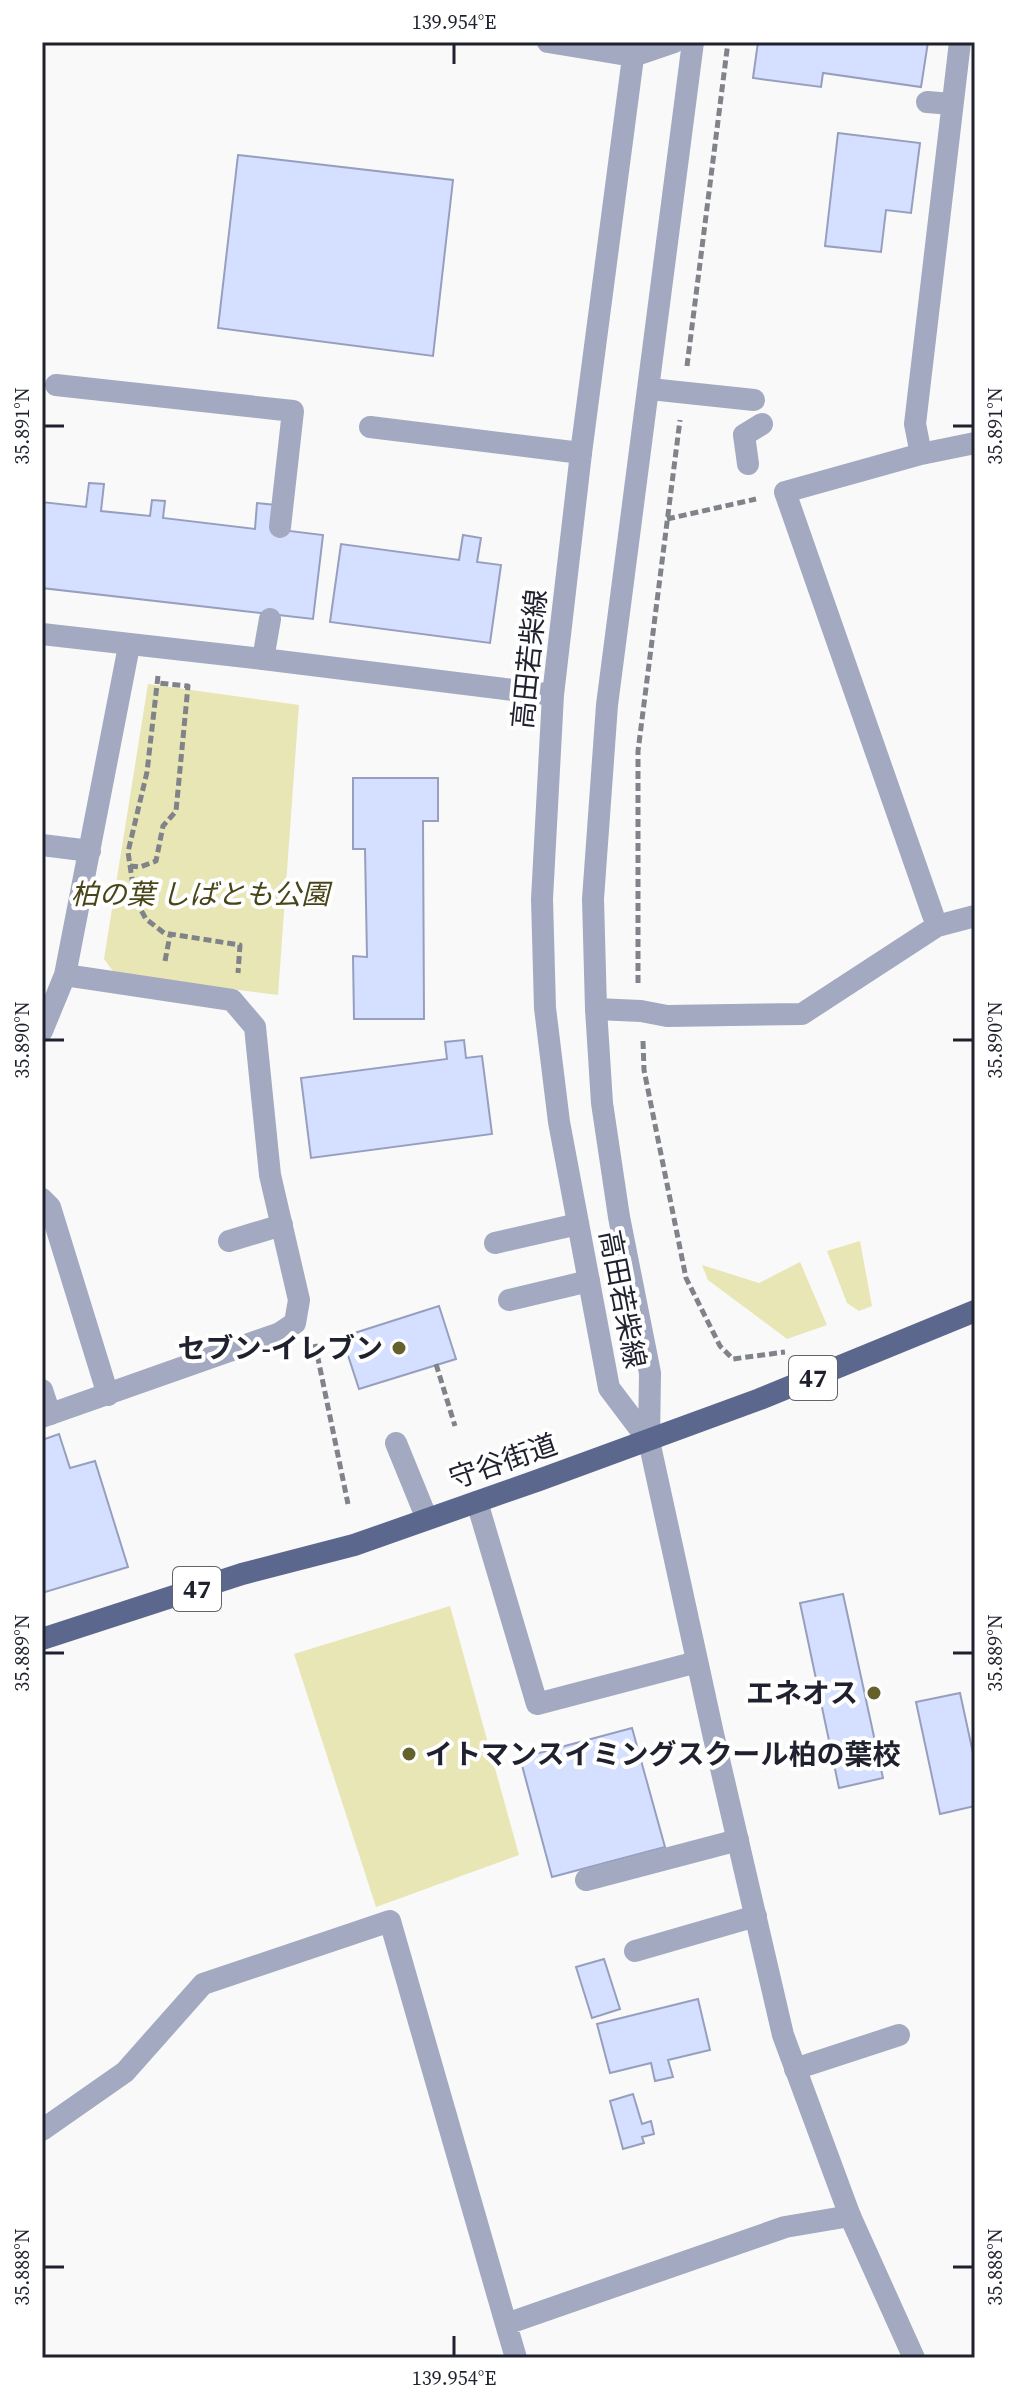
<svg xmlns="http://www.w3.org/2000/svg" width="1017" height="2400" viewBox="0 0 1017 2400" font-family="'Source Serif 4','Noto Sans JP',serif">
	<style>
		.green { fill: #e8e6b4 }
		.building { fill: #d5dfff; stroke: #969fbe; stroke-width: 2 }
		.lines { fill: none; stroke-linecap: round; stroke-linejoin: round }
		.path { stroke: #81838a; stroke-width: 5; stroke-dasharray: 8 4; stroke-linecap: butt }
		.service { stroke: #a2a9c0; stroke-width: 22 }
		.minor { stroke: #a2a9c0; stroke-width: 22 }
		.tertiary { stroke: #a2a9c0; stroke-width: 22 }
		.primary { stroke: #5c678e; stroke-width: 22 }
		.ticks { fill: none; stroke: #1f222e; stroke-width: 3 }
		.poi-dot { fill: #64612d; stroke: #fff; stroke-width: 3 }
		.labels { text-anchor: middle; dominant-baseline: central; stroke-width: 8; stroke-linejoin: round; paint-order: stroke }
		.shield { fill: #fff; stroke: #62646d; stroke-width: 2 }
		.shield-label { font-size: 26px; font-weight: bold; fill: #1f222e }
		.street-label { font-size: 28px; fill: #1f222e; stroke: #fff }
		.park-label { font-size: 28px; font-style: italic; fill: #484519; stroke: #fff }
		.poi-label { font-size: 28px; font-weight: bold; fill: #1f222e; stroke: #fff; text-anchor: end }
		.neatline { fill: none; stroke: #1f222e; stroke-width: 3 }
		.ticks-label { font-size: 20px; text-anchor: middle; fill: #1f222e }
	</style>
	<rect width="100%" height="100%" fill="#f9f9f9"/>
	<path class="green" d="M148,684L299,705L278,995L115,974L104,959Z
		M860,1241L872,1306L859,1311L847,1303L827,1251Z
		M800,1262L827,1325L787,1339L708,1280L702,1265L759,1283Z
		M450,1606L519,1855L376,1907L294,1654Z"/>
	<path class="building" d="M758,42H928L921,87L823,73L821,87L753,78Z
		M838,133L920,143L911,213L886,210L881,252L825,246Z
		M238,155L453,180L433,356L218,328Z
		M89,483L104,484L101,511L150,516L152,500L165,501L163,518L255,529L257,503L276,505L273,529L323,535L313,619L42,588V502L86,507Z
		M463,535L481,538L477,562L501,565L490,643L330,622L341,544L459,560Z
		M353,778H438V821H423L424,1019H354L353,956L367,957L365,849H353Z
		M464,1040L466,1058L482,1056L492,1134L311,1158L301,1078L447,1059L445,1042Z
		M439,1306L456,1359L359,1389L342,1337Z
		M59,1434L70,1468L95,1461L128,1567L42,1593V1440Z
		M843,1594L883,1778L839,1788L800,1603Z
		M960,1693L975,1762V1806L940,1814L916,1702Z
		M632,1728L665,1847L552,1877L520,1758Z
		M604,1959L620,2009L592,2018L576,1967Z
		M698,1999L710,2050L668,2060L673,2077L655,2081L651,2063L610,2073L597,2024Z
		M633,2094L642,2124L651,2121L654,2134L642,2137L644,2143L623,2149L610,2101Z"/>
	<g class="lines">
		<path class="path" d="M687,366L728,42
			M667,519L756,499
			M158,676L147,772L128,852L135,899L146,919L164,933L240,945L238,973
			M130,866L140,867L156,861L163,826L176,811L188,686L158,683
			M165,961L170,935
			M638,983V751L680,420
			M643,1041L644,1070L686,1278L720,1346L733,1359L785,1352
			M315,1344L348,1504
			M436,1364L455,1426"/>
		<path class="service" d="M927,102L952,104
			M56,385L293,411L280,527
			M650,389L754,400
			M370,427L581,453
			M748,464L744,435L762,424
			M263,659L270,619
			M229,1241L282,1225
			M495,1243L578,1224
			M509,1300L589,1281
			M42,1390L50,1414
			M396,1443L427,1519
			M477,1502L537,1704L697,1662
			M586,1880L738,1840
			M635,1951L756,1916
			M795,2069L899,2035"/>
		<path class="minor" d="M921,454L915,424L960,42
			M42,845L90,851
			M933,915L785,492L921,454L975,443
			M596,1009L641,1011L667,1016L802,1014L937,926L975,916
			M42,1031L65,975
			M42,1199L50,1207L108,1395
			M42,1417L280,1333L295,1323L299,1300L270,1175L255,1027L232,1000L65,975L129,646
			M42,2130L125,2072L203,1984L390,1921L506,2324
			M516,2358L506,2324L785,2227L850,2216"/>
		<path class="tertiary" d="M548,42L633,56L674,42
			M635,42L581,453L553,695L542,899L545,1008L559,1122L609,1388L649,1441
			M693,42L607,705L593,899L596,1009L602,1103L619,1217L650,1373L649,1441L714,1738L783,2035L850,2216L914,2358
			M42,634L263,659L553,695"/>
		<path class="primary" d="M42,1639L242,1574L354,1545L539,1480L760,1399L975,1311"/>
	</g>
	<path class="ticks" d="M454,44V64M44,426H64M953,426H973M44,1040H64M953,1040H973M44,1653H64M953,1653H973M44,2267H64M953,2267H973M454,2336V2356"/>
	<g class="poi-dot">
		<circle cx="399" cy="1348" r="8"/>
		<circle cx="874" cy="1693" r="8"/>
		<circle cx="409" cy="1754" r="8"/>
	</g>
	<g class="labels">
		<g class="shield">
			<rect x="789" y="1356" width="48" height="44" rx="6"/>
			<rect x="173" y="1567" width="48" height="44" rx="6"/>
		</g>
		<g class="shield-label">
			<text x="813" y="1378">47</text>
			<text x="197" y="1589">47</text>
		</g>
		<g class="street-label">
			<text transform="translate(529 659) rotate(-84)">高田若柴線</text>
			<text transform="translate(623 1299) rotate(79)">高田若柴線</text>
			<text transform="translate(503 1461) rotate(-19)">守谷街道</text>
		</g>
		<g class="park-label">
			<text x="200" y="894">柏の葉 しばとも公園</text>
		</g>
		<g class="poi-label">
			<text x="383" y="1348">セブン-イレブン</text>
			<text x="858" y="1693">エネオス</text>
			<text x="425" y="1754" text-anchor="start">イトマンスイミングスクール柏の葉校</text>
		</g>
	</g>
	<rect width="1017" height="2400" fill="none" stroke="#ffffff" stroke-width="88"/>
	<rect x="44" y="44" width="929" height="2312" class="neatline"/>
	<g class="ticks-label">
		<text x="454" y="29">139.954°E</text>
		<text transform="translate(22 426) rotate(-90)" y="7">35.891°N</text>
		<text transform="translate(995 426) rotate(-90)" y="7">35.891°N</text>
		<text transform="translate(22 1040) rotate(-90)" y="7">35.890°N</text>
		<text transform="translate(995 1040) rotate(-90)" y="7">35.890°N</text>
		<text transform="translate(22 1653) rotate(-90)" y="7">35.889°N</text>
		<text transform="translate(995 1653) rotate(-90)" y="7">35.889°N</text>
		<text transform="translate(22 2267) rotate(-90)" y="7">35.888°N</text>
		<text transform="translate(995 2267) rotate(-90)" y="7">35.888°N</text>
		<text x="454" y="2385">139.954°E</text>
	</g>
</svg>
